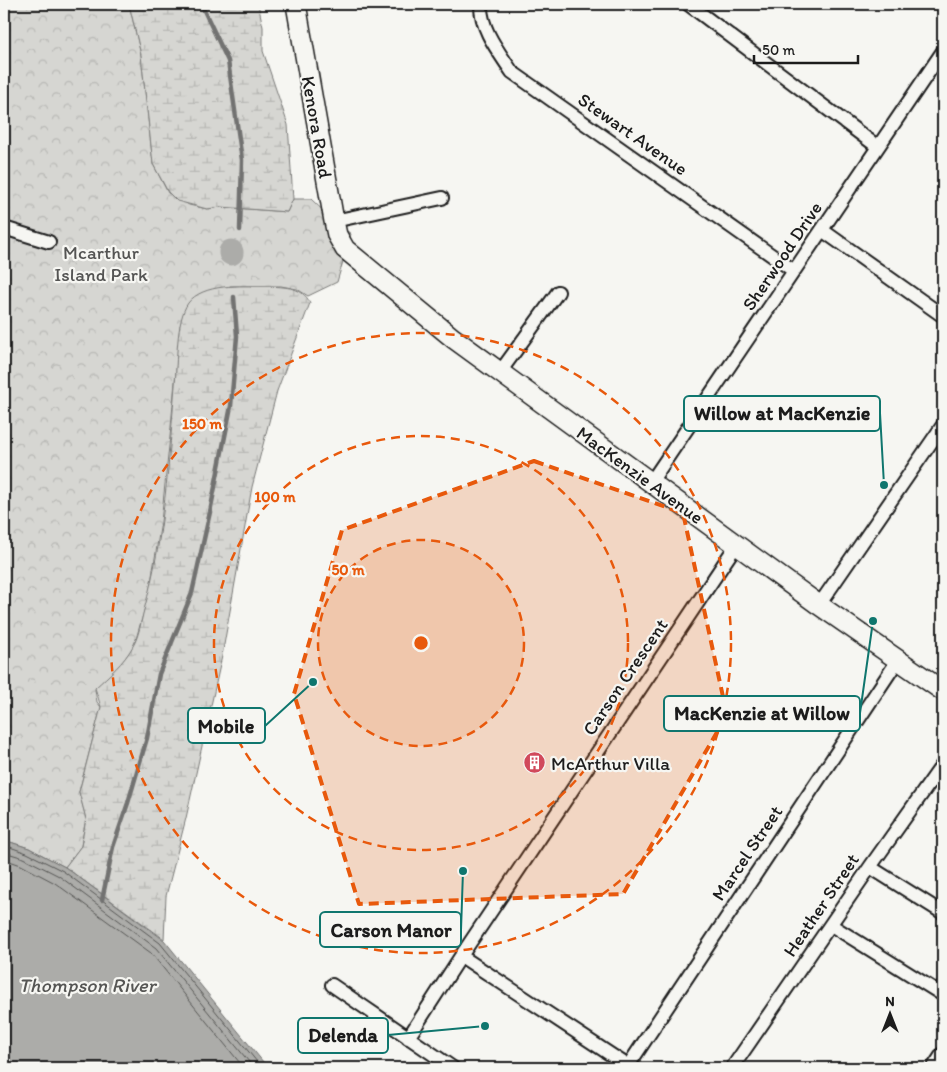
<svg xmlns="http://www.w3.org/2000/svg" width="947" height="1072" viewBox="0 0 947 1072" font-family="Itim,sans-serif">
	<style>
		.forest { fill: url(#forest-crowns); stroke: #797977 }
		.wetland { fill: url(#wetland-marsh); stroke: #797977 }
		.water { fill: #acaca9; stroke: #727271 }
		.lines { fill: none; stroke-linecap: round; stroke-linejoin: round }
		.shore { stroke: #565654; stroke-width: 1 }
		.stream { stroke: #727271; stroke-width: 4.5 }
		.river { stroke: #acaca9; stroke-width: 25 }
		.street-casing { stroke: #1c1c1c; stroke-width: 16 }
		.secondary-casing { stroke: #1c1c1c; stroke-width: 22 }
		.street { stroke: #f6f6f2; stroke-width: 12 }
		.secondary { stroke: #f6f6f2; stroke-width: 19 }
		.marked { fill: #e8590c; fill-opacity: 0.2; stroke: #e8590c; stroke-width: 4; stroke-dasharray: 10 6; stroke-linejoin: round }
		.ring { fill: none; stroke: #e8590c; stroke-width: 2.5; stroke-dasharray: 9 6 }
		.labels { text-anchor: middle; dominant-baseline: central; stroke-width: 4.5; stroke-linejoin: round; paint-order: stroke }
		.street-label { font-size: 19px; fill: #1c1c1c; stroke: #f6f6f2 }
		.park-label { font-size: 19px; fill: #545453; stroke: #f6f6f2 }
		.poi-label { font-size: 19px; fill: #1c1c1c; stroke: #f6f6f2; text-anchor: start }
		.water-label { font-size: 20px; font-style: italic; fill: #565654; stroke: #f6f6f2 }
		.centre { fill: #e8590c; stroke: #f6f6f2; stroke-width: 2.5 }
		.ring-label { font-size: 15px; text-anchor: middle; font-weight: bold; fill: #e8590c; stroke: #f6f6f2; stroke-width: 4.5; stroke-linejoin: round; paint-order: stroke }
		.leader { fill: none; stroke: #0f766e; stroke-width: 2 }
		.callout-dot { fill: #0f766e; stroke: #f6f6f2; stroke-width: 2 }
		.callout { fill: #f6f6f2; stroke: #0f766e; stroke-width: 2 }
		.callout-label { font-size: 20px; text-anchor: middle; font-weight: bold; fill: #1c1c1c }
	</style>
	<defs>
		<pattern id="forest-crowns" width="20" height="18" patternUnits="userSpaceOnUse" patternTransform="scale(1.25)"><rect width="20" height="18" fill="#d6d6d2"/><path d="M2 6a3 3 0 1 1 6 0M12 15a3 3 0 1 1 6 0" fill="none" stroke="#b7b7b4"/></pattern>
		<pattern id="wetland-marsh" width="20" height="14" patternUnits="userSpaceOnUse" patternTransform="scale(1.25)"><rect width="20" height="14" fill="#d6d6d2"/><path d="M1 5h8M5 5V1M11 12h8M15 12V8" fill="none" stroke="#b7b7b4"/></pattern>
	</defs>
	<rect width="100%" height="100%" fill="#f6f6f2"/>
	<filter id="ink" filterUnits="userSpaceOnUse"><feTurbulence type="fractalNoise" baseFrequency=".02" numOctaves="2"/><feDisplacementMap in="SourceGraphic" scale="10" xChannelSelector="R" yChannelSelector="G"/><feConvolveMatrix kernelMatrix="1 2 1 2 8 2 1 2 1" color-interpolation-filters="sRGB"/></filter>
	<g filter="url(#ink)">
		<path class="forest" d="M4,4H129L141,55L153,164L168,193L189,205L207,209L221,207L287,212L293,199H311L334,221L351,234L337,282L308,296L297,289L281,286H230L180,325L171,427L161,522L149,594L134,646L121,664L95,689L97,702L101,707L79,792L86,818L81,846L65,867L29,848L4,840Z"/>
		<path class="wetland" d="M129,4H258L263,27V51L288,125L293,199L287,212L221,207L207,209L177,201L168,192L153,164L141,55Z
			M264,286C281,287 302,285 310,303L277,391L252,487L222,656L186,818L166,896L164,939L65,867L81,846L86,819L79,792L101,707L95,688C109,675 124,663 133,646C139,636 141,621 144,610C164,539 169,459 175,385C177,363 176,320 188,303C203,283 242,286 264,286Z"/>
		<path class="water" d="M4,840L29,848L65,867L164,940L268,1068H4Z"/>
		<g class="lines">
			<path class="shore" d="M4,845L27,853L63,871L160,943L262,1068
				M4,852L24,858L59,876L156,948L254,1068
				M4,859L21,865L55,883L151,953L244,1068"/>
			<path class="stream" d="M201,4L228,61L242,160L240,230
				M102,900L113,847L128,803L147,738L159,674L192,593L210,512L231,406L237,336L234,297"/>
			<path class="river" d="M231,252V253"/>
			<defs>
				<path id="street" d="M481,4C480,29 499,52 512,72L794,271
					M688,4L878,147
					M334,221L442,198
					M4,228L49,242
					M822,230L943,316
					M500,372L558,292
					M651,482L943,51
					M819,605L943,425
					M870,867L943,913
					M831,925L943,995
					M461,956L631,1068
					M332,985L453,1068
					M408,1038L461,956L737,544
					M628,1066L898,660
					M732,1068L870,867L943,764
					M933,1068L943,1053"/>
				<path id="secondary" d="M296,4L334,221L337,235L345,249L453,338L819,605L943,691"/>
			</defs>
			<use href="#street" class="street-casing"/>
			<use href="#secondary" class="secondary-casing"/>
			<use href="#street" class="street"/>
			<use href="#secondary" class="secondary"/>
		</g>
	</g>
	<path class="marked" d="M534,461L683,513L727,715L623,894L359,904L294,694L342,530Z"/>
	<circle cx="421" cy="643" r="103" fill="#e8590c" fill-opacity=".12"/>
	<g class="ring">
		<circle cx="421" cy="643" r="103"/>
		<circle cx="421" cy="643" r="207"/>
		<circle cx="421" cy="643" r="310"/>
	</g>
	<defs>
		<symbol id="building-disc" viewBox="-11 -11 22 22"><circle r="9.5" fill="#d1495b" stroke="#f6f6f2"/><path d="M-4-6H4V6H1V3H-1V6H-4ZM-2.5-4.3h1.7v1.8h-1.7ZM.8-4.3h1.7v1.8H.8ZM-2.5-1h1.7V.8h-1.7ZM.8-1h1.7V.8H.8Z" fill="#fff"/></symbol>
	</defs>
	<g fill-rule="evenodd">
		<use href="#building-disc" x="522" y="750" width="25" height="25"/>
	</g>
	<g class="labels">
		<g class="street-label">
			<text transform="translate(317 127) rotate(80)">Kenora Road</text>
			<text transform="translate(633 134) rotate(35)">Stewart Avenue</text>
			<text transform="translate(782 256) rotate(-56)">Sherwood Drive</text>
			<text transform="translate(640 475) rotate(36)">MacKenzie Avenue</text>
			<text transform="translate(625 677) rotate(-56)">Carson Crescent</text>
			<text transform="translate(747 853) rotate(-56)">Marcel Street</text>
			<text transform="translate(821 905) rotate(-56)">Heather Street</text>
		</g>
		<g class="park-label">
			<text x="101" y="252">Mcarthur<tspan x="101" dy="22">Island Park</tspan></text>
		</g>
		<g class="poi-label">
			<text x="551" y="763">McArthur Villa</text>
		</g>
		<g class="water-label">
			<text x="87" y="985">Thompson River</text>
		</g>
	</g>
	<circle cx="421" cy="643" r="8" class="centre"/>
	<g class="ring-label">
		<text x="202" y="429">150 m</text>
		<text x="275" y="502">100 m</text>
		<text x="348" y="575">50 m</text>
	</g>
	<path class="leader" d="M884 485L880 413M873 621L860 713M313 682L265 726M463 871L461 930M485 1026L388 1035"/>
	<g class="callout-dot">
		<circle cx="884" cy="485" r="5"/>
		<circle cx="873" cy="621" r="5"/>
		<circle cx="313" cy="682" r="5"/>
		<circle cx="463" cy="871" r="5"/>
		<circle cx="485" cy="1026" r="5"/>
	</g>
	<g class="callout">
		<rect x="684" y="396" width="196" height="35" rx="5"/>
		<rect x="664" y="696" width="196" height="35" rx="5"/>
		<rect x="188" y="708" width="77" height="35" rx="5"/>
		<rect x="320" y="912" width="141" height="35" rx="5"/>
		<rect x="298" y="1018" width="90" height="35" rx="5"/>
	</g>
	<g class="callout-label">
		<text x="782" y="420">Willow at MacKenzie</text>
		<text x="762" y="720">MacKenzie at Willow</text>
		<text x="226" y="733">Mobile</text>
		<text x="391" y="937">Carson Manor</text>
		<text x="343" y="1042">Delenda</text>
	</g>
	<rect width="947" height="1072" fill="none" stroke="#f6f6f2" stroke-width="20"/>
	<rect x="10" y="10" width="927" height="1052" fill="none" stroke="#1c1c1c" stroke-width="2" filter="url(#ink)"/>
	<g transform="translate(890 1014)" stroke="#f6f6f2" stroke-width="4" paint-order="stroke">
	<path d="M0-4L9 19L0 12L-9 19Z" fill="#1c1c1c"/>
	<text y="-8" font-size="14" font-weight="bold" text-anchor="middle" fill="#1c1c1c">N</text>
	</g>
	<path d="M754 55v8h104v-8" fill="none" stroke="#1c1c1c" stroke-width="2.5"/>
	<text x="762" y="55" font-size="15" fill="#1c1c1c" stroke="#f6f6f2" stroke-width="4" paint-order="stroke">50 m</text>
</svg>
